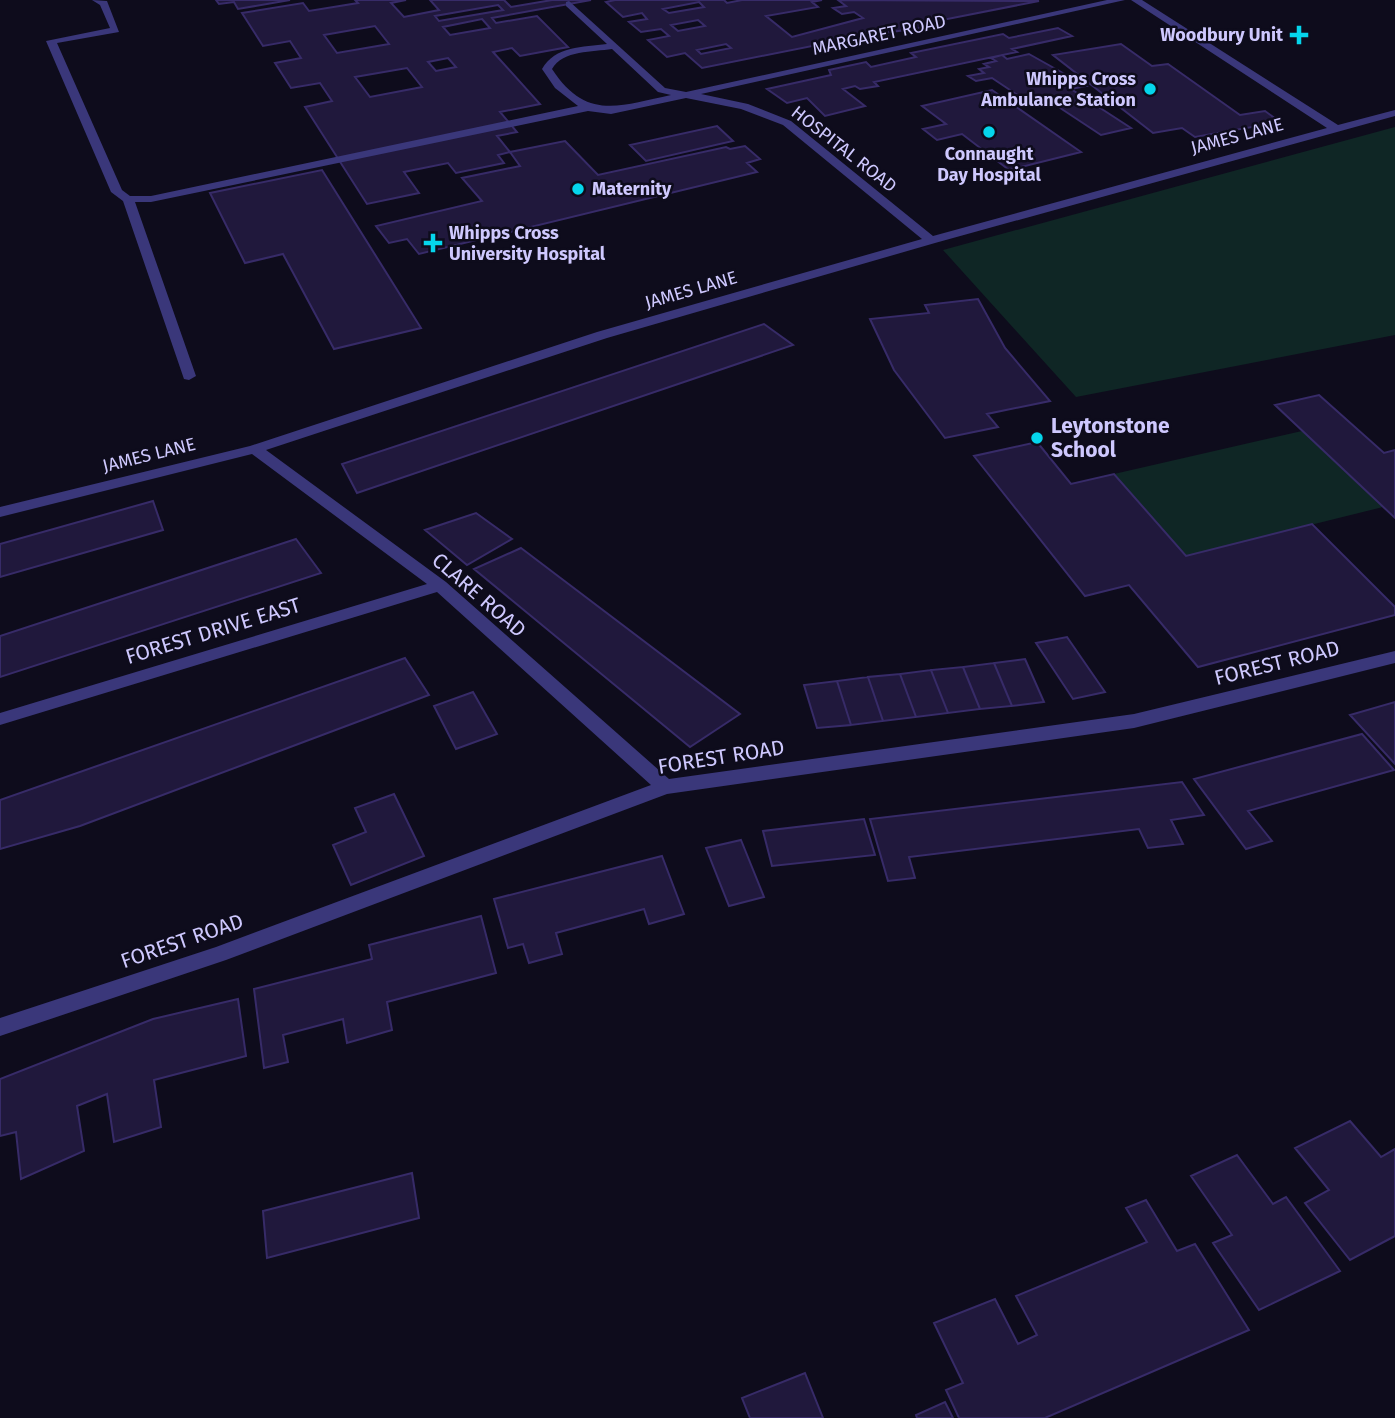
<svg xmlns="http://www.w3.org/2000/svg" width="1395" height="1418" viewBox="0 0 1395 1418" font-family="'Fira Sans',sans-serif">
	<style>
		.green { fill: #0f2625 }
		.building { fill: #20183c; stroke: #372b68; stroke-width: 2; fill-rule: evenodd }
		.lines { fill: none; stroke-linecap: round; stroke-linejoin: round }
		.minor { fill: #3a377a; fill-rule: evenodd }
		.poi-dot { fill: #05d5ec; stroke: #0e0c1c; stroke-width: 2.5 }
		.labels { text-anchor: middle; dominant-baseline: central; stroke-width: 5; stroke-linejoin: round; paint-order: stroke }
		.far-street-label { font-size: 18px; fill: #cec8fe; stroke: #0e0c1c }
		.far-poi-label { font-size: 18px; font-weight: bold; fill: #cec8fe; stroke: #0e0c1c; text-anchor: end }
		.poi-label { font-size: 21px; font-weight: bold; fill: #cec8fe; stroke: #0e0c1c; text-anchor: start }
		.street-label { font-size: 21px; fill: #cec8fe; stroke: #0e0c1c }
	</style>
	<rect width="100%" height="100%" fill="#0e0c1c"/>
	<path class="green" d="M1395,127V335L1076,397L943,250Z
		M1302,431L1383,507L1186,556L1114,474Z"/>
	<path class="building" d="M216,0H290L238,9L234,2L219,4Z
		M355,0H406L391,3L404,17L439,10L430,0H504L511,7L552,0H591L492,18L496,23L537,16L568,47L520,56L512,48L493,52L540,104L500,112L517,132L497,136L510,152L498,155L504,163L456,173L448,163L404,172L419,193L367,204L305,107L332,101L320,83L291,88L275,63L301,58L290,41L263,46L242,13L303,3L309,11L358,3ZM498,5L503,10L439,21L435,16ZM482,19L490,28L450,35L443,27ZM375,26L389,44L337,53L324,35ZM448,58L456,67L436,71L428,62ZM407,68L422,87L370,97L355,77Z
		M615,0H724L727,3L742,0H822L812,2L818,7L766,16L792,37L863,18L854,12L842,14L833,8L846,6L838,0L1039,1L937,21L942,25L884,33L888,36L840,44L837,41L702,68L685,53L667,57L648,40L669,36L661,29L641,32L629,22L647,19L642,13L623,17L606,2ZM699,2L704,7L669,13L663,9ZM698,20L705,26L678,31L671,25ZM726,44L731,48L701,54L697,50Z
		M1058,28L1072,36L1012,49L1017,52L874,82L878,86L860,89L855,86L843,89L865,106L825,116L807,98L787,103L767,89L831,75L829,70L866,62L871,67L916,57L911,53L1003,34L1009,38Z
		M1121,44L1152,66L1168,64L1240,115L1265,111L1280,122L1195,137L1182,128L1153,133L1053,55Z
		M1029,54L1086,86L1071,89L1131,128L1101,135L1042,96L1025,100L992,78L976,81L968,76L984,73L979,69L989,67L984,64L996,61L991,58L1002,55L1007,59Z
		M992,90L1081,152L1009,170L962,134L937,140L923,129L946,124L922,106Z
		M717,126L733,141L646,161L630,145Z
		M565,141L598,175L726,147L730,149L745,146L760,159L747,163L757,172L419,254L407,239L389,243L376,226L482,201L462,178L520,166L510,152Z
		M322,170L421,328L334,349L283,254L245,263L210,193Z
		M978,299L1005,348L1050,401L987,414L998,427L945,438L894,370L870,319L929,313L925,305Z
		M764,324L793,345L357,493L342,464Z
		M1319,395L1384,453L1395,450V518L1275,405Z
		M1037,442L1071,484L1114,474L1186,556L1312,524L1395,607V615L1198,667L1129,585L1085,596L974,456Z
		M153,501L163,530L0,577V544Z
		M476,513L512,539L467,565L425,530Z
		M296,539L321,573L0,677V636Z
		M521,548L740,714L690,747L474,569Z
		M1067,637L1105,692L1073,699L1036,643Z
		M405,658L429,695L80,826L0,849V800Z
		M1025,659L1044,702L1012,706L994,663Z
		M994,663L1012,706L980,709L963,667Z
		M963,667L980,709L948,713L931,670Z
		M931,670L948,713L916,717L900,674Z
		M900,674L916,717L883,721L868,677Z
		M868,677L883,721L851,725L837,681Z
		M837,681L851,725L817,728L804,685Z
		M473,692L497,734L456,749L434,706Z
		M1395,702V764L1350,715Z
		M1362,734L1394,770L1248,811L1272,841L1246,849L1194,779Z
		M1182,782L1204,815L1171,820L1183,844L1148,848L1139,829L909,857L915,878L888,881L870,819Z
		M394,794L424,856L351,885L333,845L366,832L355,808Z
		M864,819L875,855L772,866L763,831Z
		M741,840L764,897L729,906L706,848Z
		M662,856L684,914L649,924L644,909L556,933L562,954L529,963L523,944L508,948L494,899Z
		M481,916L496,973L387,1002L392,1030L347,1043L343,1019L283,1035L288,1062L264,1068L254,989L372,959L369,945Z
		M238,999L246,1056L154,1080L161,1127L114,1142L107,1094L77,1106L84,1151L21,1179L16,1132L0,1136V1079L153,1019Z
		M1350,1121L1381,1157L1395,1149V1236L1350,1260L1305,1203L1329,1190L1295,1148Z
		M1237,1155L1273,1204L1286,1197L1340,1271L1259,1310L1213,1243L1232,1235L1191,1176Z
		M412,1173L419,1218L267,1258L263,1211Z
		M1146,1200L1177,1251L1195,1244L1249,1330L1045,1418H959L946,1390L963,1383L934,1323L995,1299L1018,1344L1037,1335L1016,1296L1147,1242L1126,1208Z
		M805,1373L823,1418H750L742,1398Z
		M945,1402L953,1418H917L916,1415Z"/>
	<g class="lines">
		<path class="minor" d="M92,0L107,1L119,32L57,43L122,190L130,196H151L578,106L555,88L542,69C555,46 583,47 607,44L566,6V2L569,1L665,88L686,92L1107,0H1125L701,94L748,104L791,121L933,236L1327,128L1131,0H1142L1338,125L1395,110V116L935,243L607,338L266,450L446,582L669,779L1134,714L1395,651V663L1134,728L667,794L226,960L0,1036V1018L216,947L651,785L437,592L0,725V713L427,584L252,454L0,517V507L250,446L597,332L922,239L783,125L741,109L686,98L611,114L588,111L151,202H135L196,376L189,380L184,379L123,201L111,192L46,41L110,28L100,5ZM612,49L658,92L671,95C619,106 586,121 552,69C563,50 593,52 612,49Z"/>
	</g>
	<g class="poi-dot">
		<path d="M1295.5 24.5h7v7h7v7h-7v7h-7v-7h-7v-7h7z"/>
		<circle cx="1150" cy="89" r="7"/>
		<circle cx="989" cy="132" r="7"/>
		<circle cx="578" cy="189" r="7"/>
		<path d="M429.5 232.5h7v7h7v7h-7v7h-7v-7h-7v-7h7z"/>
		<circle cx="1037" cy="438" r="7"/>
	</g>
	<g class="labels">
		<g class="far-street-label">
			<text transform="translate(879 35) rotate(-12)">MARGARET ROAD</text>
			<text transform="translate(1237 136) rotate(-15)">JAMES LANE</text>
			<text transform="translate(844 149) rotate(38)">HOSPITAL ROAD</text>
			<text transform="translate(691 290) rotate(-16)">JAMES LANE</text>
			<text transform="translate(149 455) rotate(-14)">JAMES LANE</text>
		</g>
		<g class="far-poi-label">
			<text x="1283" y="35">Woodbury Unit</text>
			<text x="1136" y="79">Whipps Cross<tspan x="1136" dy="21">Ambulance Station</tspan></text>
			<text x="989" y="154" text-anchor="middle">Connaught<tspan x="989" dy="21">Day Hospital</tspan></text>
			<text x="592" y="189" text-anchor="start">Maternity</text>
			<text x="449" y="233" text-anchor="start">Whipps Cross<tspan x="449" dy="21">University Hospital</tspan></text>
		</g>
		<g class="poi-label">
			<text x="1051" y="426">Leytonstone<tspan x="1051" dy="24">School</tspan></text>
		</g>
		<g class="street-label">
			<text transform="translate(479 595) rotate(41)">CLARE ROAD</text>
			<text transform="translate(213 631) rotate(-17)">FOREST DRIVE EAST</text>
			<text transform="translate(1277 663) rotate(-14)">FOREST ROAD</text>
			<text transform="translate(721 757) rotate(-9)">FOREST ROAD</text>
			<text transform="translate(182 941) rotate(-19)">FOREST ROAD</text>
		</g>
	</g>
</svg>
